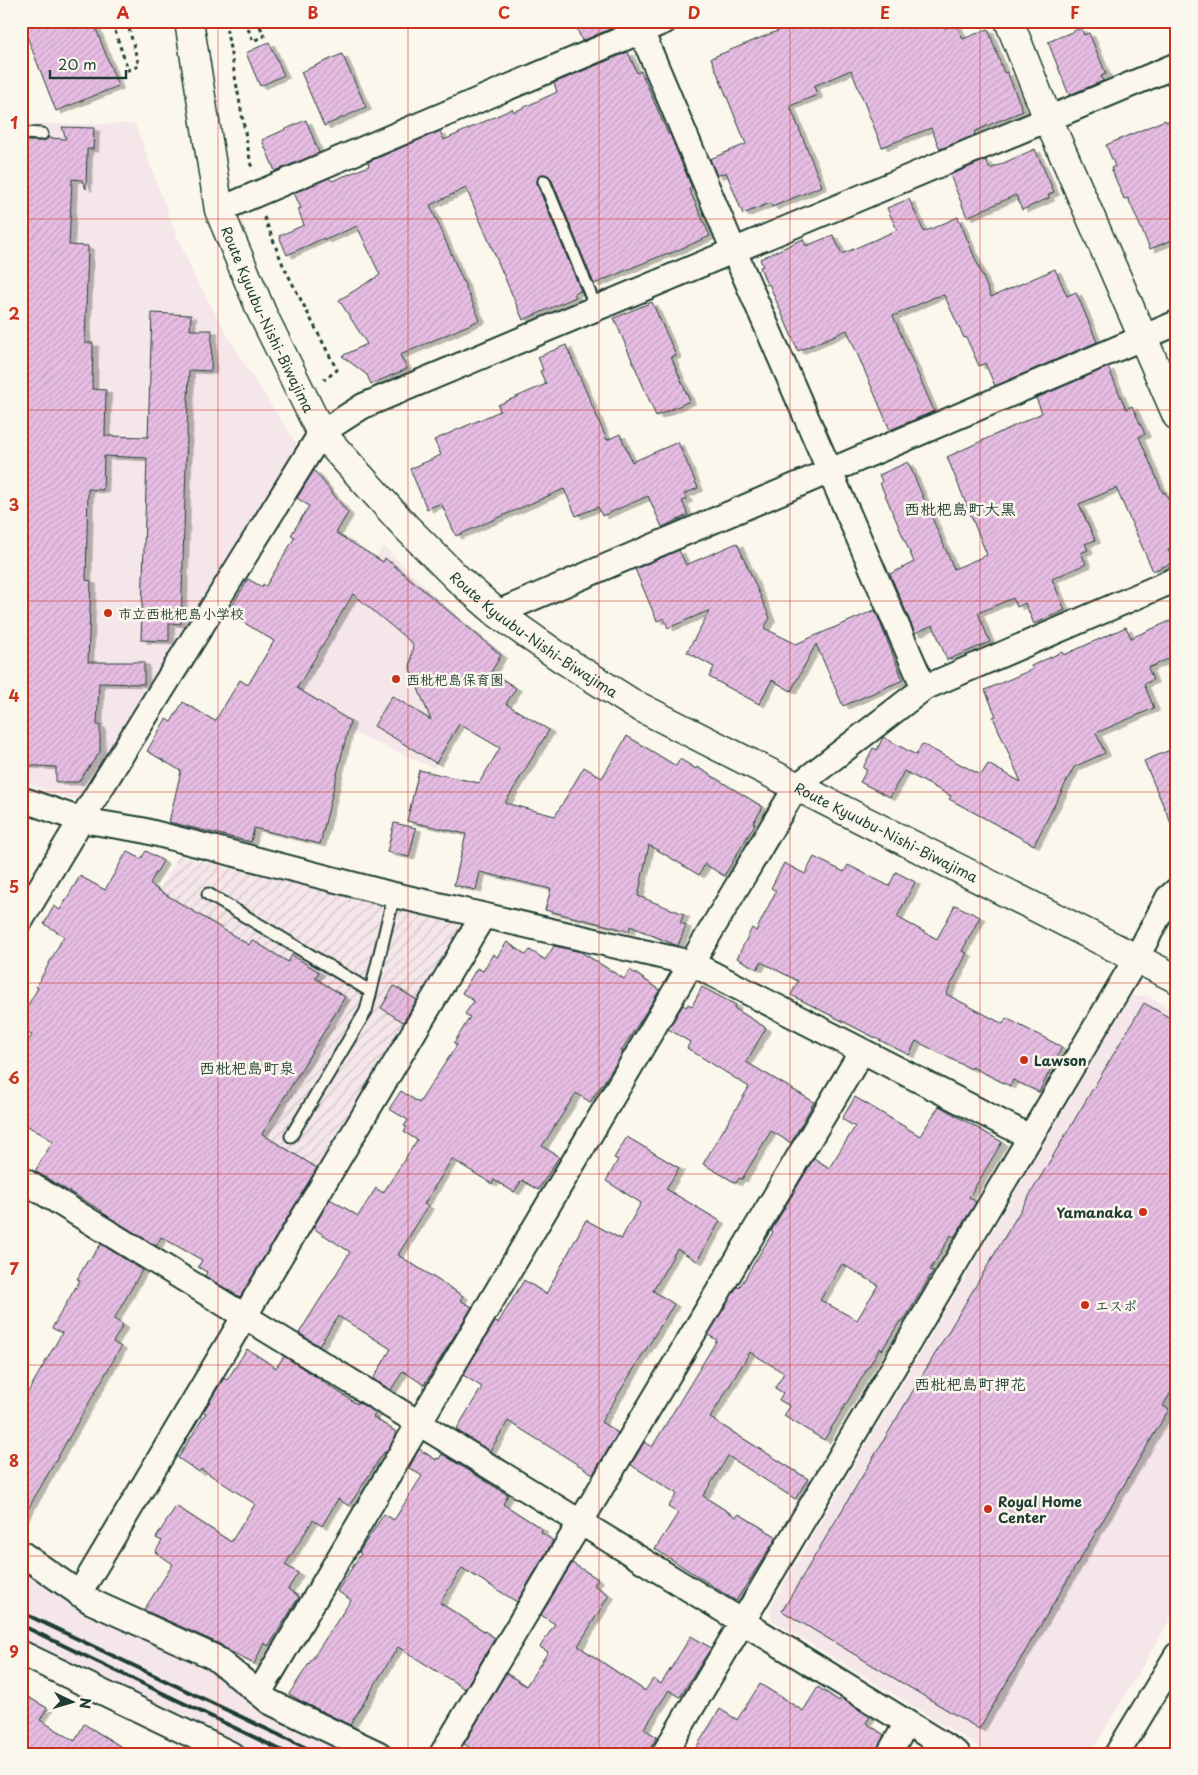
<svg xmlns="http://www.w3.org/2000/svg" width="1198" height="1775" viewBox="0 0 1198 1775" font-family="'Playpen Sans','Klee One',sans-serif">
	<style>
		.built { fill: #f5e6e9 }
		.industrial { fill: url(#industrial-furrows) }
		.building { fill: url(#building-hatch); stroke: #1f3d34; fill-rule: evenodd; filter: url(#shadow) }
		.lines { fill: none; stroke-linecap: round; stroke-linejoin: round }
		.service-casing { stroke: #1f3d34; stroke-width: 15 }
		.minor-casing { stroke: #1f3d34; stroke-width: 28 }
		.tertiary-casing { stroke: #1f3d34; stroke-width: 31 }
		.secondary-casing { stroke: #1f3d34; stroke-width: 31 }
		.path { stroke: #1f3d34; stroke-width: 3; stroke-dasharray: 4 4; stroke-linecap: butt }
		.service { stroke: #fbf7ec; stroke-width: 11 }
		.minor { stroke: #fbf7ec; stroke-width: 24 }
		.tertiary { stroke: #fbf7ec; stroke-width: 28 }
		.secondary { stroke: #fbf7ec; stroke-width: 28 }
		.rail { stroke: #1f3d34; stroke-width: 4 }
		.grid { fill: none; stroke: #c8321e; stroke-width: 1; stroke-opacity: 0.55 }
		.poi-dot { fill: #c8321e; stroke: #fbf7ec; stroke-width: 2 }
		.labels { text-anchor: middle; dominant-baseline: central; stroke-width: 5; stroke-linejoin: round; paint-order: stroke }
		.street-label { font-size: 14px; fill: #1f3d34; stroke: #fbf7ec }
		.poi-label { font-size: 14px; font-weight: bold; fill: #1f3d34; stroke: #fbf7ec; text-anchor: start }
		.quarter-label { font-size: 16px; font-weight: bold; fill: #1f3d34; stroke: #fbf7ec }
		.neatline { fill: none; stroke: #c8321e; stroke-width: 2 }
		.grid-label { font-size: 16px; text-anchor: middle; font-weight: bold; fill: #c8321e }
	</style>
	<defs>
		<pattern id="industrial-furrows" width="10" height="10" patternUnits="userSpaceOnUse" patternTransform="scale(1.25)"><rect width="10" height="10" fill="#f5e6e9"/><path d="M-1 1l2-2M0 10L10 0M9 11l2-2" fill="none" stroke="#d2c6c8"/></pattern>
		<pattern id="building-hatch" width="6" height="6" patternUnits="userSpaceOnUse" patternTransform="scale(1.25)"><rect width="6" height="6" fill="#e7bde3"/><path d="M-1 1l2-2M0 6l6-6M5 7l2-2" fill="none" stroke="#c6a3c3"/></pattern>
		<filter id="shadow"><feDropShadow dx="5.5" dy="3" stdDeviation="0" flood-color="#0004"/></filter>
	</defs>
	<rect width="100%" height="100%" fill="#fbf7ec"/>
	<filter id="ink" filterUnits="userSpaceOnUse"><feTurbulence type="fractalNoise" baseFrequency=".02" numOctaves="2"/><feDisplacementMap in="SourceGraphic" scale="10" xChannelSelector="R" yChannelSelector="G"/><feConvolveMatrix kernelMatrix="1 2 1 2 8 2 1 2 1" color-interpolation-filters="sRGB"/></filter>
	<g filter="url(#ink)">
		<path class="built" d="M21,124H135L174,229L194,276L239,355L297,445L82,799H70L21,781Z
			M383,546L452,613L504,655L434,768L289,704Z
			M1131,996H1147L1177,1012V1608L1090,1754H991L772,1620L770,1608Z
			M21,1567L85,1612L162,1641L208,1663L252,1698L249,1706L352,1754H257L21,1642Z"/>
		<path class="industrial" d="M179,856L458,923L461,930L283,1232L45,1084Z"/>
		<path class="building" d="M21,21H93L118,86L56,111Z
			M574,21H615L617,26L582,41Z
			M802,21H942L945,28L956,24L963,39L988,29L1004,73L1007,72L1023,111L991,124L974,132L975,135L940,149L931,128L882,147L851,70L814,86L817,95L790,106L822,186L772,207L770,203L743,214L726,172L717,176L710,159L746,144L711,58Z
			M1081,28L1084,35L1089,33L1106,74L1101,76L1103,81L1069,95L1048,42Z
			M269,42L284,75L260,86L246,53Z
			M628,52L637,73L641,71L668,134H670L692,188L689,189L710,236L669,254L668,253L636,266L594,284L551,178L545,174H541L537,180V184L581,291L574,293L576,297L523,320L466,188L430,205L480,320L400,355L407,369L371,384L367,375L342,356L367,344L339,300L380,275L357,226L325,240L324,238L287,255L279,236L304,225L298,209L301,208L294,193L329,178L332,181L369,166L368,162L440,131L444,140L512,109L514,112L557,92L554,83Z
			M342,54L366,107L324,126L301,72Z
			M1177,117V238L1150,249L1128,198L1124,199L1111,168L1115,166L1106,145L1165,120L1166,122Z
			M306,120L319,153L275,171L262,140Z
			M62,127L94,128L93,149H87L86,189L82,180L72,179L69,245L88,246L85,343H93L92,389L106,390L105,436L148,437L152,313L191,315L190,330H212L211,371L189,370L181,624L169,623V641L141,640L147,458L104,456L103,490L88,489L86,580L91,581L88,662H144V684L99,683L97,725H100V752L78,782H56V767L21,765V304L26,141H42L48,138L66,139Z
			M1035,149L1054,192L1048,195L1049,198L1022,210L1016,195L967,217L950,175L986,160L990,169Z
			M909,199L924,232L958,217L991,297L1055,269L1067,296L1076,292L1097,342L995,386L985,363L979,366L966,337L964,338L944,295L935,297L893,316L934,411L890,430L847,330L798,351L769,284L767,285L760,267L763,266L760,259L803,239L806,246L833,235L842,254L897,230L887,208Z
			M652,302L676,355L671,357L690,401L656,416L614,318Z
			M566,345L607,440L620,434L632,462L678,442L698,488L684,494L687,499L682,501L688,515L662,527L648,496L602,516L598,507L576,516L564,489L456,536L441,503L427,509L410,469L441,455L434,440L500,411L498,405L546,384L540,371L543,370L538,357Z
			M1108,367L1126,409L1132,406L1145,434L1139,437L1163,493L1165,492L1177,519V546L1168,550L1174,562L1153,571L1116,488L1079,504L1095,540L1085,544L1088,550L1081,553L1086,564L1052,579L1065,610L1034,624L1025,603L1017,607L1013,598L978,613L990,642L947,660L933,625L915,633L890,574L914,562L880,483L882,481L879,475L908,462L954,569L987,555L947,457L1042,413L1036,398Z
			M314,470L348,513L336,533L383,562L385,558L501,655L491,672L516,688L506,704L549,730L505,803L555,816L584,767L602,778L627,736L676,766L680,759L696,769L697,767L763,807L753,823L755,824L724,876L705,864L699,875L649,845L638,896L684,914L680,923L686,925L678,946L630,926L629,931L545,910L551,889L480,872L476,890L454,885L466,834L407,821L419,770L479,783L500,748L459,724L436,763L374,726L392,696L431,720L410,669L413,644L353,594L297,688L350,721L320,844L254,828L251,842L169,822L181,771L147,751L166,719L171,722L183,702L215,721L240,680L248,685L274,641L228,613L248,579L262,587L263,584L266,586L295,537L291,535L309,506L297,498Z
			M737,543L770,618L764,628L796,644L875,610L903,680L843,706L816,644L791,691L772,680L759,704L709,677L714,667L687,652L710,610L668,628L664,618L657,621L635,569L679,550L686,565Z
			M1177,618V655L1148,668L1153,680L1144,684L1154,708L1096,733L1105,753L1074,767L1034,845L949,799L951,796L904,771L890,797L860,782L867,770L863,768L873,748L877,750L883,737L916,755L922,744L981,775L988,764L1021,782L993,717L996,716L985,690L1033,669L1031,666L1062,652L1064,655L1126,627L1131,638Z
			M1177,747V837L1144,761Z
			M394,823L416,828L409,857L387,852Z
			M127,851L141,859L146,851L163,861L150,883L155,888L249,945L252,940L288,962L292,955L319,972L315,978L345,997L262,1134L317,1168L240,1297L205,1276L207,1272L198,1267L202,1260L161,1237L156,1246L101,1212L102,1211L35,1171L53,1141L21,1122V1053L32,1035L21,1029V1017L38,988L36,987L64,936L44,924L54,906L60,910L80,876L105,890Z
			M814,857L844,872L848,865L889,886L896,872L915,882L897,917L937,939L955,905L980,917L962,951L967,953L946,994L1003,1024L1006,1018L1062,1047L1039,1092L1013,1080L1010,1086L972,1067L971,1069L916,1041L909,1055L791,995L798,981L761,962L757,969L737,958L752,928L756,931L776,891L771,888L784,863L805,874Z
			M507,942L526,955L530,950L545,960L554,946L581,952L624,979L630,970L660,990L621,1051L623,1052L620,1058L590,1102L576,1093L542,1146L559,1157L538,1190L522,1180L514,1192L494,1180L492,1184L452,1159L424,1204L428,1206L398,1255L463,1296L460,1300L472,1307L424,1385L403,1371L391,1390L373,1379L391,1349L338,1316L319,1346L299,1333L350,1252L313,1228L330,1199L358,1216L376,1188L383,1193L417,1140L404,1132L407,1127L404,1126L408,1120L389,1109L401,1091L419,1103L457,1045L454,1043L470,1017L465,1014L474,1001L462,993L477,968L483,971L493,954L497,957Z
			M394,986L417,1000L403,1022L381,1008Z
			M702,987L736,1005L734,1008L766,1028L746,1062L814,1102L791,1143L771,1131L742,1179L739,1178L736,1183L703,1164L749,1087L687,1048L690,1042L668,1029L683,1005L686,1007L688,1004L692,1006Z
			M1144,1003L1177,1022V1382L1163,1406L1169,1409L979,1729L782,1611Z
			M855,1097L920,1136L939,1106L1002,1142L969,1197L976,1202L970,1212L954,1237L951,1235L930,1270L933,1271L903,1322L900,1321L882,1350L880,1348L824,1440L784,1416L790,1406L779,1400L783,1393L775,1388L784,1373L750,1352L710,1418L808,1479L795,1499L728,1456L703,1496L736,1517L739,1514L777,1537L736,1601L655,1549L678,1513L668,1507L677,1494L631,1465L644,1442L652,1447L717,1340L708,1335L737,1286L739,1288L773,1232L771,1231L814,1158L829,1168L855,1127L842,1119ZM842,1264L878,1285L857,1320L820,1300Z
			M627,1137L679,1168L666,1189L720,1221L697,1261L677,1249L653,1291L674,1304L601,1422L618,1433L593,1474L508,1421L490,1451L456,1430L482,1387L463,1375L495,1322L498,1323L524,1280L546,1294L586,1220L621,1239L641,1203L606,1181L618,1160L614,1158Z
			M101,1244L142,1270L114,1319L123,1325L113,1342L121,1347L21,1521V1404L62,1333L52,1328L80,1280L77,1279L88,1260L89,1261Z
			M247,1349L276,1368L284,1356L357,1404L358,1402L376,1413L373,1417L396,1432L395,1434L396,1435L386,1453L384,1452L349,1506L338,1499L322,1526L313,1520L285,1565L298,1573L288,1589L299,1597L269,1646L264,1643L254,1664L230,1652L220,1644L144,1610L173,1564L155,1552L162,1541L156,1538L176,1506L231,1542L255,1504L201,1469L199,1472L178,1458L206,1413L203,1412L224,1378L227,1380Z
			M419,1449L436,1460L437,1458L439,1459L442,1454L508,1495L503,1504L542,1529L541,1532L553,1541L517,1602L462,1568L440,1603L495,1638L465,1689L398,1647L350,1725L301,1701L289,1694L351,1600L337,1591L361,1554L359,1552L384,1514L394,1520L422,1476L409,1468Z
			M572,1563L598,1579L594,1585L609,1595L578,1646L645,1691L653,1679L661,1684L691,1636L711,1648L680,1697L669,1690L644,1729L657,1737L646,1754H480L464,1744L506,1673L526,1686L548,1652L540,1647L555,1624L541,1615Z
			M760,1684L803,1711L818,1687L839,1701L841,1698L870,1717L866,1723L884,1735L875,1754H692L720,1709L737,1720Z
			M21,1693L47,1708L40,1720L75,1741L84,1724L133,1754H21Z"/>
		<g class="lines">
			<defs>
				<path id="service" d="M21,133L42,134
					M544,181L596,308
					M208,894L370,991
					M291,1136L366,1011L394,895"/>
				<path id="minor" d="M637,21L734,251L924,688
					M219,210L665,21
					M497,613L1177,323
					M21,799L81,820L142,830L394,895L691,963L1030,1137
					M21,920L81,820L321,433L363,406L1177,65
					M21,1179L958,1754
					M21,1553L90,1601L214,1657L270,1702L379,1754
					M79,1594L483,916
					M21,1653L231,1754
					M259,1693L796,787L924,688L1177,579
					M442,1754L862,1051
					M664,1754L1136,959L1168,898L1177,890
					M889,1754L907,1723
					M1117,1754L1177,1655"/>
				<path id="tertiary" d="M1009,21L1048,119L1177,416"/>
				<g id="secondary">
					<path id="s1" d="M189,21L219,210L262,313L321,433L406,527L458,579L497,613L561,658L632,703L1177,979"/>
				</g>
			</defs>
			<use href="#service" class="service-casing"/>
			<use href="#minor" class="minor-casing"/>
			<use href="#tertiary" class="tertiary-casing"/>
			<use href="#secondary" class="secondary-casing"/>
			<path class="path" d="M225,21L251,165L254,170
				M245,21L253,41L264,36L258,21
				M115,31L128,70L139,66L127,21
				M264,217L283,265L337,370L324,380"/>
			<use href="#service" class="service"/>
			<use href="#minor" class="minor"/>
			<use href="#tertiary" class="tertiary"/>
			<use href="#secondary" class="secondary"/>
			<path class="rail" d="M21,1612L319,1754
				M21,1625L289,1754"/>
		</g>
	</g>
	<path class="grid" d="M218,21V1754M408,21V1754M599,21V1754M790,21V1754M980,21V1754M21,219H1177M21,410H1177M21,601H1177M21,792H1177M21,983H1177M21,1174H1177M21,1365H1177M21,1556H1177"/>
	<g class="poi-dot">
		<circle cx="108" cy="613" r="5"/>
		<circle cx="396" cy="679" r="5"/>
		<circle cx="1024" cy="1060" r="5"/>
		<circle cx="1143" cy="1212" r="5"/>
		<circle cx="1085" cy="1305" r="5"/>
		<circle cx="988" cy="1509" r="5"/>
	</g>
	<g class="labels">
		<g class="street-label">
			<text stroke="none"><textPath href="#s1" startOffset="311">Route Kyuubu-Nishi-Biwajima</textPath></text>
			<text stroke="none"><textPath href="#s1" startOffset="731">Route Kyuubu-Nishi-Biwajima</textPath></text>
			<text stroke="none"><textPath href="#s1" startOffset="1136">Route Kyuubu-Nishi-Biwajima</textPath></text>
		</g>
		<g class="poi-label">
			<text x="118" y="613">市立西枇杷島小学校</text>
			<text x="406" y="679">西枇杷島保育園</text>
			<text x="1034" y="1060">Lawson</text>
			<text x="1133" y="1212" text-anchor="end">Yamanaka</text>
			<text x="1095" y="1305">エスポ</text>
			<text x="998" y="1501">Royal Home<tspan x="998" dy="16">Center</tspan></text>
		</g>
		<g class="quarter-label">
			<text x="960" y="508">西枇杷島町大黒</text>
			<text x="247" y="1067">西枇杷島町泉</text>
			<text x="970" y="1383">西枇杷島町押花</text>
		</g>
	</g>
	<rect width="1198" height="1775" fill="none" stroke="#fbf7ec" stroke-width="55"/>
	<g transform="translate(72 1702) rotate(95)" stroke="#fbf7ec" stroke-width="4" paint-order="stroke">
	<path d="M0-4L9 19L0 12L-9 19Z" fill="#1f3d34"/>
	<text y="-8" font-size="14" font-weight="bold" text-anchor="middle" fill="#1f3d34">N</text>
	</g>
	<path d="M50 70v8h76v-8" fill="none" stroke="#1f3d34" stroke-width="2.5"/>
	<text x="58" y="70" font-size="15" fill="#1f3d34" stroke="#fbf7ec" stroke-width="4" paint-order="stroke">20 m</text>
	<rect x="28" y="28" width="1142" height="1720" class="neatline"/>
	<g class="grid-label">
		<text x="123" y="19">A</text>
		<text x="313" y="19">B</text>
		<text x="504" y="19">C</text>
		<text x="694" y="19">D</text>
		<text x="885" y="19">E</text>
		<text x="1075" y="19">F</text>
		<text x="14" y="129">1</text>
		<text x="14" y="320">2</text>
		<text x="14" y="511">3</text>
		<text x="14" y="702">4</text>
		<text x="14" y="893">5</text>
		<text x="14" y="1084">6</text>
		<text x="14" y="1275">7</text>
		<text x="14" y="1467">8</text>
		<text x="14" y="1658">9</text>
	</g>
</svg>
